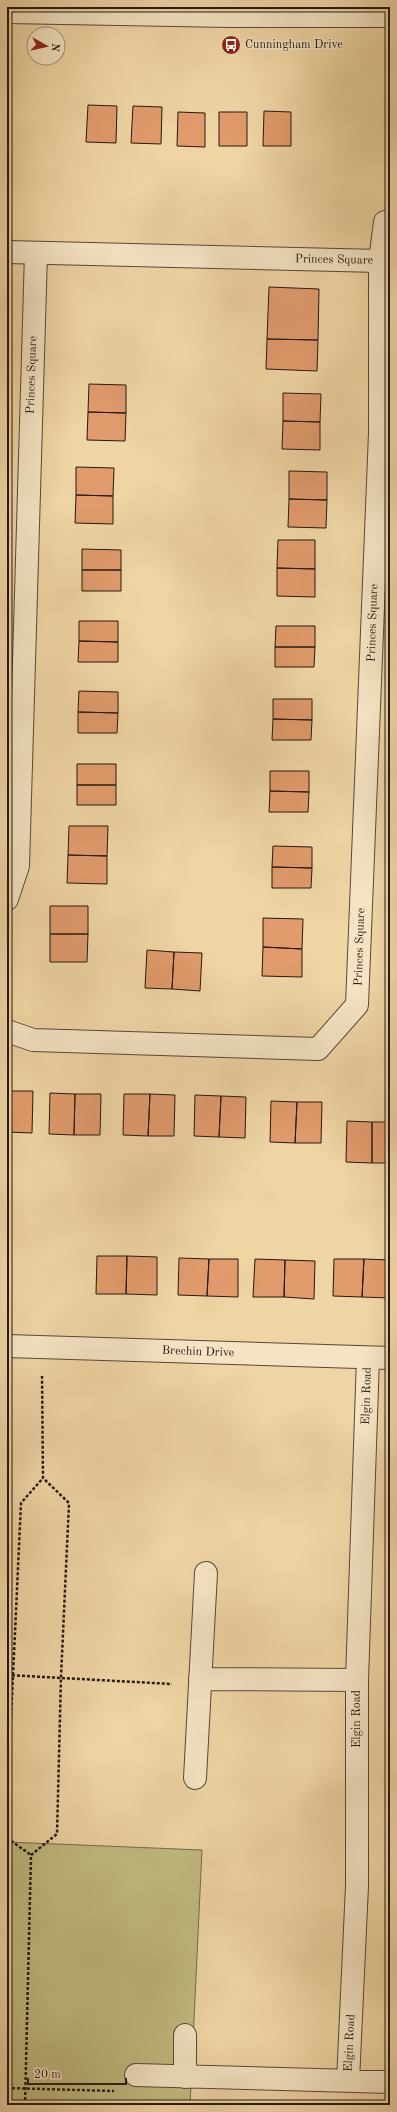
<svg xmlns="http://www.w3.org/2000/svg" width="397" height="2112" viewBox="0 0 397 2112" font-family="'Old Standard TT',serif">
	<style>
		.green { fill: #c1bb80; stroke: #736a4a }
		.building { fill: #e19b6c; stroke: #251813 }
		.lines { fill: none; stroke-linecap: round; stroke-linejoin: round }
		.minor-casing { stroke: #584737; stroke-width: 24 }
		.path { stroke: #251813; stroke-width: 2.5; stroke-dasharray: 3 2; stroke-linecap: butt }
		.minor { stroke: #f5e4c4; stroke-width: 22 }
		.labels { text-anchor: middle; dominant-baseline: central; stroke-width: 3; stroke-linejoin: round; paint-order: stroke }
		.poi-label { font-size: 12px; fill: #251813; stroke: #f5e4c4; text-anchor: start }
		.street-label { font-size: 12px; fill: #251813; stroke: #f5e4c4 }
	</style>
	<rect width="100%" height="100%" fill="#efd5a4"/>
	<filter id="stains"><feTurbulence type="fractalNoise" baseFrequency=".005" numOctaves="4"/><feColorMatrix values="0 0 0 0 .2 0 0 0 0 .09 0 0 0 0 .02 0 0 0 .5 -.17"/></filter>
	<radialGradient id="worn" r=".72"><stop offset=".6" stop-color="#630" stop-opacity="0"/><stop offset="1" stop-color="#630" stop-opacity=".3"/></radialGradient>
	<path class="green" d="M7,1842L202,1850L190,2105L7,2103Z"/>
	<path class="building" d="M88,105L117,106L116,143L86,142Z
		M133,106L162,107L161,144L131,143Z
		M264,111L291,112V146H263Z
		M178,112L205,113V147L177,146Z
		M219,112H247V146H219Z
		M269,287L319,289L318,340L267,339Z
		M267,339L318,340L317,371L266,369Z
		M89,384L126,385V413L88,412Z
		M283,393L321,394L320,422L283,421Z
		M88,412L126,413L125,441L87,440Z
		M283,421L320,422V450L282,449Z
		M76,467L114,468L113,496L76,495Z
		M289,471L327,472V500L289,499Z
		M76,495L113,496V524L75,523Z
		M289,499L327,500L326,528L288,527Z
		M278,540H315V569L277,568Z
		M82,549L121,550V570H82Z
		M277,568L315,569V597L277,596Z
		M82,570H121V591H82Z
		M79,621H118V642L79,641Z
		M276,626H315V647H275Z
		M79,641L118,642V662H78Z
		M275,647H315L314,667H275Z
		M79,691L118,692V713L78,712Z
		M273,699H312V720L273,719Z
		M78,712L118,713L117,733H78Z
		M273,719L312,720L311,740H272Z
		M77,764H116V785H77Z
		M270,771H309V792L270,791Z
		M77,785H116V805H77Z
		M270,791L309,792L308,812H269Z
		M69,826H108L107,856L68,855Z
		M273,846L312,847V868L272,867Z
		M68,855L107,856V884L67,883Z
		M272,867L312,868L311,888H272Z
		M50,906H88V934H50Z
		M263,918L303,919L302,949L263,947Z
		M50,934H88L87,962H50Z
		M263,947L302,949V977L262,976Z
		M147,950L174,952L172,989L145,988Z
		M174,952L202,953L200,991L172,989Z
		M8,1091H33L32,1133L7,1132Z
		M50,1093L75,1094L74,1135L49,1134Z
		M75,1094H101L100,1135H74Z
		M124,1094H150L148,1136L123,1135Z
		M150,1094L175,1095L174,1136H148Z
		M195,1095L221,1096L219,1137L194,1136Z
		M221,1096L246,1097L245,1138L219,1137Z
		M271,1101L297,1102L295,1143L270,1142Z
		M297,1102H322L321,1143H295Z
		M347,1121L372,1122V1163L346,1162Z
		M372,1122H390V1163H372Z
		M97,1256H127L126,1294H96Z
		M127,1256L157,1257V1295L126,1294Z
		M179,1258L209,1259L207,1296L178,1295Z
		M209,1259H238V1297L207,1296Z
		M255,1259L285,1260L284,1297H253Z
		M334,1259H364L362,1297L333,1296Z
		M364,1259L390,1260V1298L362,1297Z
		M285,1260L315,1261L314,1299L284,1297Z"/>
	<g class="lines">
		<defs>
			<path id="minor" d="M7,12L230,16H390
				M7,252L380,261V433L357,1005L318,1049L33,1040L7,1031
				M380,261L385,222L390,221
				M7,899L18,866L36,253
				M7,1346L390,1358
				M200,1679L357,1680
				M195,1778L206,1573
				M136,2075L390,2082
				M185,2077V2035
				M348,2081L357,1886V1680L368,1358"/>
		</defs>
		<use href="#minor" class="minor-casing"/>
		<path class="path" d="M7,1675L172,1684
			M7,1805L21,1503L43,1478
			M7,1838L31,1855
			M7,2088L114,2091
			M25,2105L31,1855L57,1834L61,1677L69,1503L43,1478L42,1376"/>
		<use href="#minor" class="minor"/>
	</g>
	<defs>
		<symbol id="bus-disc" viewBox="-11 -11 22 22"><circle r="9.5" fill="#8f2418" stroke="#f5e4c4"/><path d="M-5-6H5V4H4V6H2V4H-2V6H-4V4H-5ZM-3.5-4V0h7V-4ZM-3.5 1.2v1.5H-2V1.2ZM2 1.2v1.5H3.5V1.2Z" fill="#fff"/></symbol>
	</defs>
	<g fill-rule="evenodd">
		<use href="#bus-disc" x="220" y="34" width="22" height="22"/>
	</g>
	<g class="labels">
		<g class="poi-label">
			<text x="245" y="45">Cunningham Drive</text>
		</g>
		<g class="street-label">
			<text transform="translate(334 260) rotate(1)">Princes Square</text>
			<text transform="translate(32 375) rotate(-88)">Princes Square</text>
			<text transform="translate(373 623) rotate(-88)">Princes Square</text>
			<text transform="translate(360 947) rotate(-88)">Princes Square</text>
			<text transform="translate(198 1352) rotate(2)">Brechin Drive</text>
			<text transform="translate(367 1396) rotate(-88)">Elgin Road</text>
			<text transform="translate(357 1719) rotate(-90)">Elgin Road</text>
			<text transform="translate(350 2043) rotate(-87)">Elgin Road</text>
		</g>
	</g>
	<rect width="397" height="2112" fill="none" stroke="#efd5a4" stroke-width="24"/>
	<rect x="8" y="8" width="381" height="2096" fill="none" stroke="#251813" stroke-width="2"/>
	<rect x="12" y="12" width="373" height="2088" fill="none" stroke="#251813"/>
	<g transform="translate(46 46) rotate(98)"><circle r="19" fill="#f5e4c4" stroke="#a2927d"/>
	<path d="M0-3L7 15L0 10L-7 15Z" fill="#8f2418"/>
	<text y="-6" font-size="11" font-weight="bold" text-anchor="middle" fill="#251813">N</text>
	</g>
	<path d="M28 2078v6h98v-6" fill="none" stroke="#251813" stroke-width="2"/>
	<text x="34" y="2078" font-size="12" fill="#251813" stroke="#f5e4c4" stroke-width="3" paint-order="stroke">20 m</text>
	<rect width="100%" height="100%" filter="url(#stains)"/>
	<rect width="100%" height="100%" fill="url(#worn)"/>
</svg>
